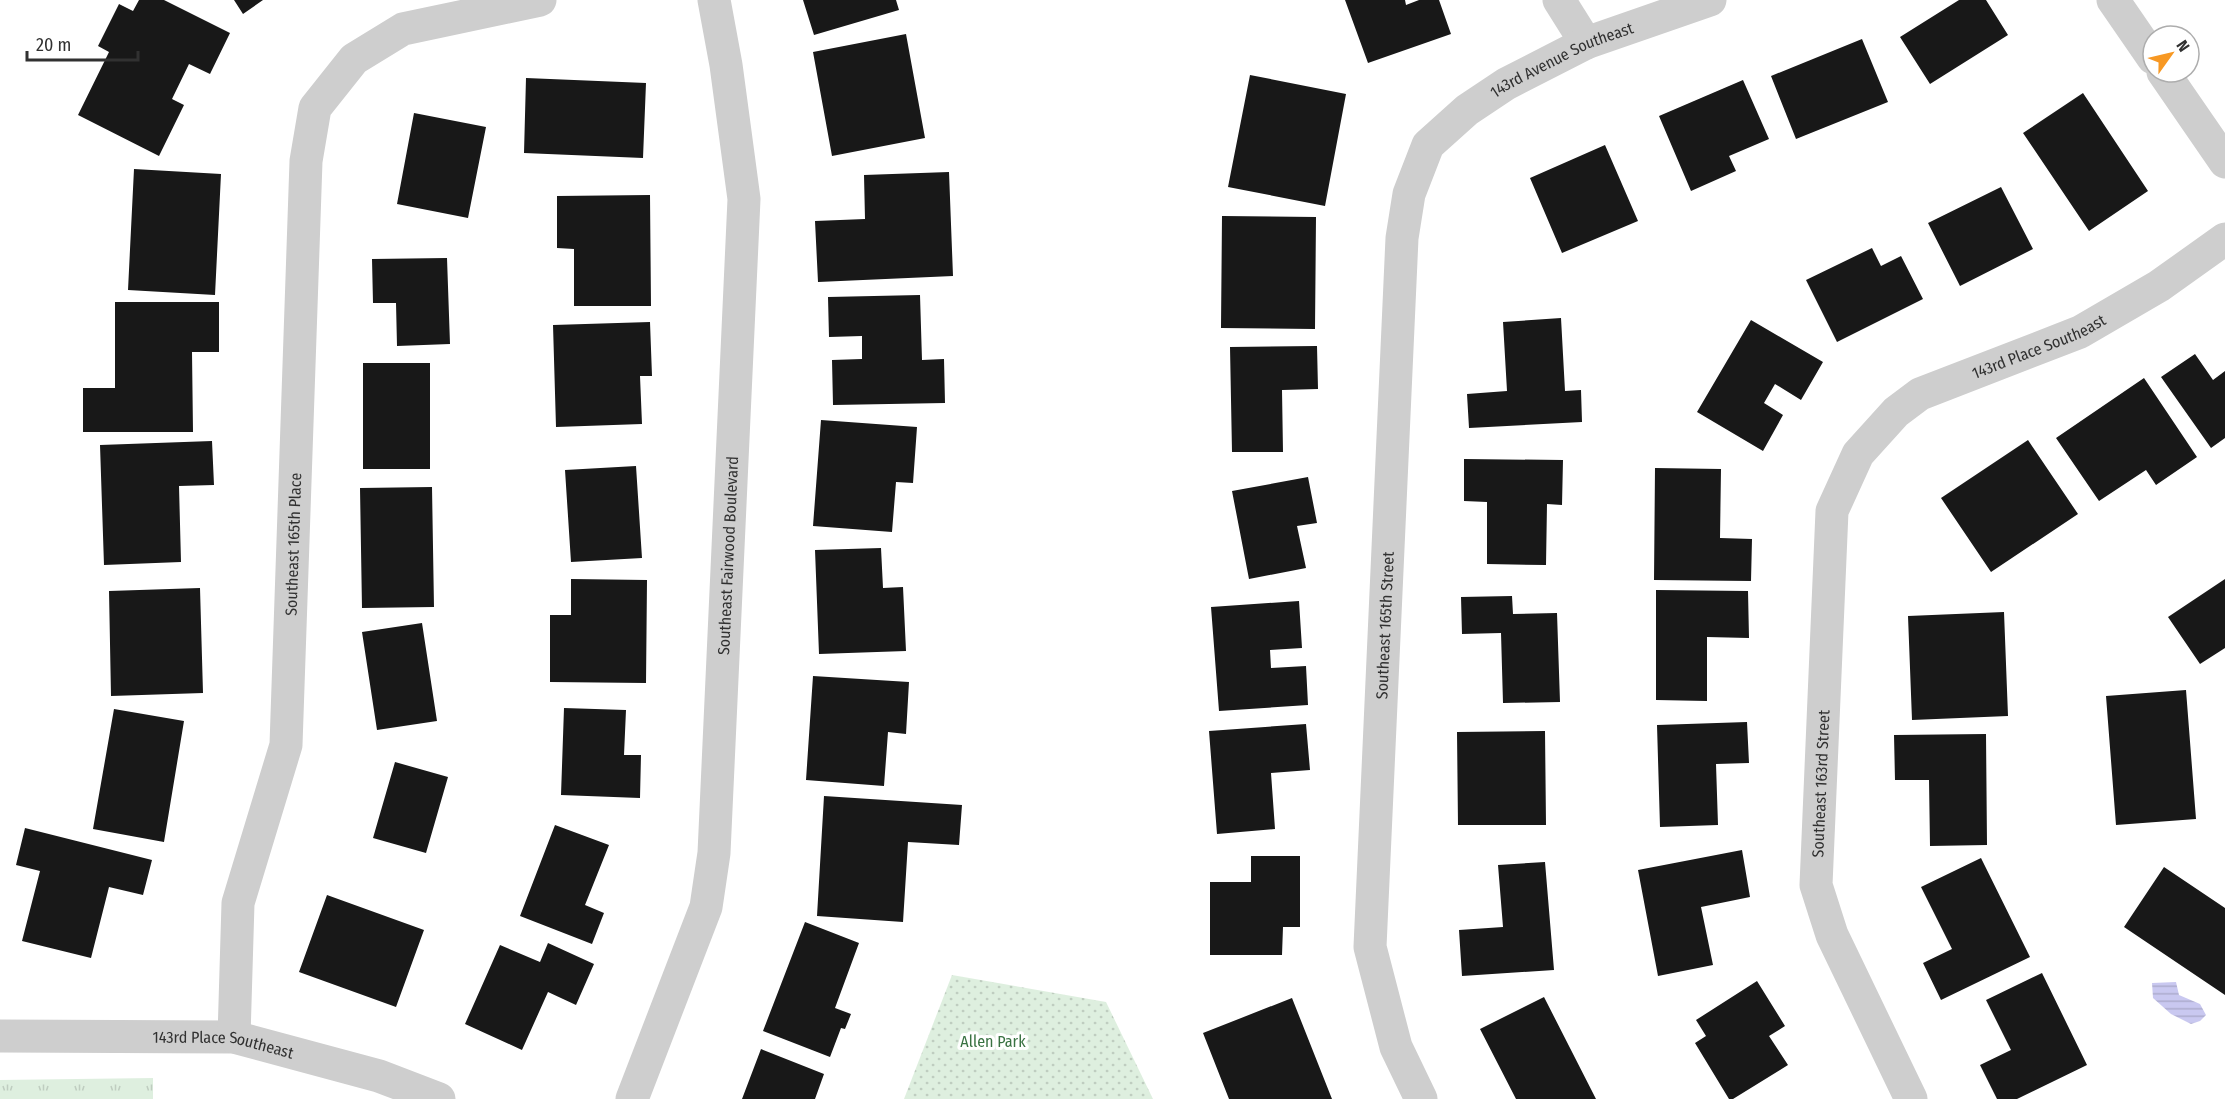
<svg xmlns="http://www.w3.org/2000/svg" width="2225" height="1099" viewBox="0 0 2225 1099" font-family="'Fira Sans Condensed',sans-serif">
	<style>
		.grass { fill: url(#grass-tufts) }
		.park { fill: url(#park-dots) }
		.water { fill: url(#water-rules) }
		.building { fill: #181818 }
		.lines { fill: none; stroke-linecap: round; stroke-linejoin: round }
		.minor { stroke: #cecece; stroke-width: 33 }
		.labels { text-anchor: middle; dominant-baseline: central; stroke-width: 6; stroke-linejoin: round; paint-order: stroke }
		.street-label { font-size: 16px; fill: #313131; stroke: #fff }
		.park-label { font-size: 16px; fill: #397242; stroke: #fff }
	</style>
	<defs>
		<pattern id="grass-tufts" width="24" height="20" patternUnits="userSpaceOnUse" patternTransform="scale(1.5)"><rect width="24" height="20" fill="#deefdf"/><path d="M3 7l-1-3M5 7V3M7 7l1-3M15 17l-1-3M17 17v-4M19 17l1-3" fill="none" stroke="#bfcdc0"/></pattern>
		<pattern id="park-dots" width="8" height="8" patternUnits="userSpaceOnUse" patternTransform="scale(1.5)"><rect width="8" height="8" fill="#deefdf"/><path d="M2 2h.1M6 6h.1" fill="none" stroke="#bfcdc0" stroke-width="1.8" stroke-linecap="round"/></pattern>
		<pattern id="water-rules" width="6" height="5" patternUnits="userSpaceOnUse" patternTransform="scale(1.5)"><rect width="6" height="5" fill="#c9c8f0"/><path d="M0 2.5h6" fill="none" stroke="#adacce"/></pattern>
	</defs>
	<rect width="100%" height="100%" fill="#fff"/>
	<path class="grass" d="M153,1078V1099H0V1080Z"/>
	<path class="park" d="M952,975L1106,1002L1153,1099H904Z"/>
	<path class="water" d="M2176,982L2179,995L2200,1004L2206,1015L2200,1021L2191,1024L2171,1014L2153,998L2152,983Z"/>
	<path class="building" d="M139,0H164L230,33L210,74L189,64L172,99L184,105L159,156L78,115L109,52L98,46L119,4L133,11Z
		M234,0H263L243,14Z
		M803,0H896L899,10L814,35Z
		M1345,0H1405L1406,5L1419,0H1439L1451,34L1368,63Z
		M1959,0H1986L2008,35L1930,84L1900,37Z
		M906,34L925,138L832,156L813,52Z
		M1862,39L1888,102L1796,139L1771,76Z
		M1250,75L1346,94L1325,206L1228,187Z
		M526,78L646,83L643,158L524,153Z
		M1743,80L1769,139L1729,156L1736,171L1691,191L1659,116Z
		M2083,93L2148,191L2089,231L2023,133Z
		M414,113L486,127L468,218L397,204Z
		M1605,145L1638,221L1562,253L1530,178Z
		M134,169L221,174L215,295L128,290Z
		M949,172L953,276L818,282L815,221L865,219L864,175Z
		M2001,187L2033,249L1960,286L1928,223Z
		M650,195L651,306H574V249L557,248V196Z
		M1222,216L1316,217L1315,329L1221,328Z
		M1872,248L1881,266L1901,256L1923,299L1837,342L1806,280Z
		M447,258L450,344L397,346L396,303H373L372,259Z
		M920,295L922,360L944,359L945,403L833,405L832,360L862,359V336L829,337L828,297Z
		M115,302H219V352H192L193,432H83V388H115Z
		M1561,318L1565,391L1581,390L1582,422L1469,428L1467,394L1507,391L1503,322Z
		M1751,320L1823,362L1801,400L1775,384L1764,403L1783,415L1763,451L1697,412Z
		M650,322L652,376H640L642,424L556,427L553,325Z
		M1317,346L1318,389L1282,390L1283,452H1232L1230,347Z
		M2195,354L2213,380L2225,371V438L2211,448L2161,377Z
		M363,363H430V469H363Z
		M2144,378L2197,457L2156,485L2146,470L2099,501L2056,438Z
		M821,420L917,427L913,483L896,482L892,532L813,526Z
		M2028,440L2078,514L1991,572L1941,498Z
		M212,441L214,485L179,486L181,562L104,565L100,445Z
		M1464,459L1563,460L1562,505L1547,504L1546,565L1487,564V502L1464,501Z
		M636,466L642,558L571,562L565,470Z
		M1655,468L1721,469L1720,538L1752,539L1751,581L1654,580Z
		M1308,477L1317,523L1297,526L1306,568L1249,579L1232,491Z
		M432,487L434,607L362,608L360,488Z
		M881,548L883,588L903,587L906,651L819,654L815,550Z
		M571,579L647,580L646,683L550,682V615H571Z
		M2225,579V648L2200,664L2168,617Z
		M200,588L203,693L111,696L109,591Z
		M1656,590L1748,591L1749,638L1707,637V701L1656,700Z
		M1512,596L1513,614L1557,613L1560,702L1503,703L1501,633L1462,634L1461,597Z
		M1299,601L1302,648L1270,650L1271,668L1306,666L1308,705L1219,711L1211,607Z
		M2004,612L2008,716L1912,720L1908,616Z
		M422,623L437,721L377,730L362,632Z
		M813,676L909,682L906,734L888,732L884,786L806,780Z
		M2186,690L2196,819L2116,825L2106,696Z
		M564,708L626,710L624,755H641L640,798L561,795Z
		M114,709L184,721L164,842L93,829Z
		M1747,722L1749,763L1716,764L1718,825L1660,827L1657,725Z
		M1306,724L1310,770L1271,773L1275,829L1217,834L1209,731Z
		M1545,731L1546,825H1458L1457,732Z
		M1986,734L1987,845L1930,846L1929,780H1895L1894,735Z
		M395,762L448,777L426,853L373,838Z
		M824,796L962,805L959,845L908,842L903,922L817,916Z
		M555,825L609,845L585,905L604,913L592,944L520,916Z
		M25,828L152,860L143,895L109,887L91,958L22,941L40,871L16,865Z
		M1742,850L1750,897L1701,907L1713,965L1658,976L1638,870Z
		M1251,856H1300V927H1283L1282,955H1210V882H1251Z
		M1981,858L2030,957L1941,1000L1923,963L1952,949L1921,887Z
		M1545,862L1554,970L1462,976L1459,930L1503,927L1498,865Z
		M2164,867L2225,908V995L2124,927Z
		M327,895L424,930L396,1007L299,972Z
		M805,922L859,943L835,1008L851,1014L845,1029L841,1028L830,1057L763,1031Z
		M548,943L594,964L576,1005L548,992L522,1050L465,1024L500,945L540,962Z
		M2042,973L2087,1065L2017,1099H1997L1980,1065L2011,1050L1986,1000Z
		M1757,981L1785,1026L1769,1036L1788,1065L1733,1099H1729L1695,1043L1706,1036L1696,1020Z
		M1544,997L1596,1099H1516L1480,1029Z
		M1292,998L1332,1099H1229L1203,1033Z
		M761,1049L824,1074L815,1099H742Z"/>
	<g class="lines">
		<g class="minor">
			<path d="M1559,0L1586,43"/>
			<path d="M2113,0L2153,58"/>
			<path d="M2163,72L2225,162"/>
			<path id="s1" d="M0,1036L234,1037L379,1076L439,1099"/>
			<path id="s2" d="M234,1037L238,903L286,745L306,161L315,108L354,59L403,29L540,0"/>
			<path id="s3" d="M632,1099L706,907L714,853L744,199L726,65L714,0"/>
			<path id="s4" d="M1421,1099L1396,1047L1370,947L1402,238L1409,194L1428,145L1467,110L1506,84L1586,43L1710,0"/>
			<path id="s5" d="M1911,1099L1832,935L1816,885L1832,511L1858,454L1896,412L1920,394L2080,332L2159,286L2225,239"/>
		</g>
	</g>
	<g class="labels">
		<g class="street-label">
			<text stroke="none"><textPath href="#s4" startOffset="1128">143rd Avenue Southeast</textPath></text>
			<text stroke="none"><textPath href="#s5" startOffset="886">143rd Place Southeast</textPath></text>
			<text stroke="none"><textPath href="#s2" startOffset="500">Southeast 165th Place</textPath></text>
			<text stroke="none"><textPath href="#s3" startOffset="558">Southeast Fairwood Boulevard</textPath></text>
			<text stroke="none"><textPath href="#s4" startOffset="483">Southeast 165th Street</textPath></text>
			<text stroke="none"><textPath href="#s5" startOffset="336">Southeast 163rd Street</textPath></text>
			<text stroke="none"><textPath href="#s1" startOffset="224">143rd Place Southeast</textPath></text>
		</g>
		<g class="park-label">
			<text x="993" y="1041">Allen Park</text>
		</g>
	</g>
	<g transform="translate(2171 54) rotate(56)"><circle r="28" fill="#ffffff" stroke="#adadad" stroke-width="1.5"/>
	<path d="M0-4.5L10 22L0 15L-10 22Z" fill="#f79823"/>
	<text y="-9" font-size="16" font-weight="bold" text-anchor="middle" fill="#313131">N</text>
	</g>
	<path d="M27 51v9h111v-9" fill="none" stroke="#313131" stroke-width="3"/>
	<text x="36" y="51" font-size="18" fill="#313131" stroke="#ffffff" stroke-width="4.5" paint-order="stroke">20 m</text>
</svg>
